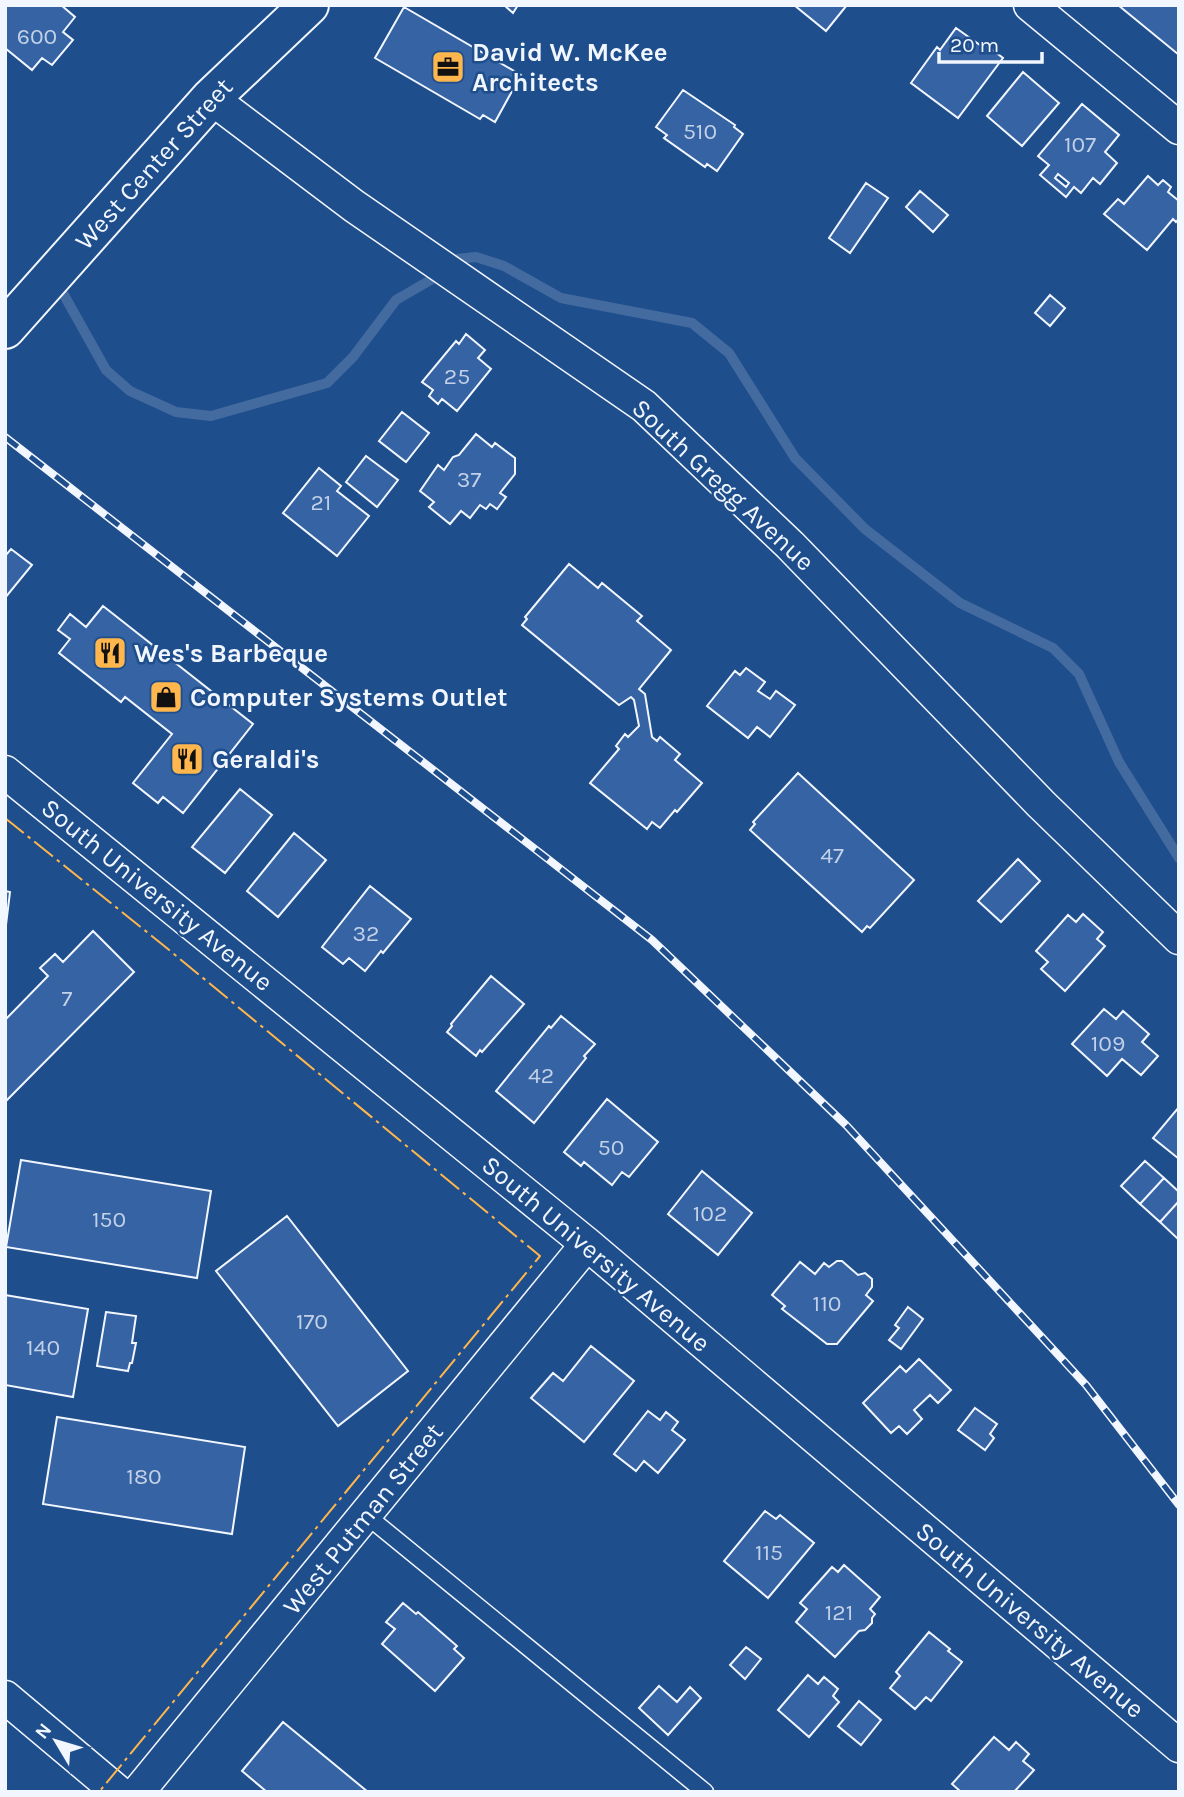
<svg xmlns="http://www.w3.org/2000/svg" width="1184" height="1797" viewBox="0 0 1184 1797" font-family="Karla,sans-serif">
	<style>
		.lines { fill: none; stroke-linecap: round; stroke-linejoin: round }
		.stream { stroke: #446ba0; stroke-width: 10 }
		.building { fill: #3563a3; stroke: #f2f6ff; stroke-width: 2; fill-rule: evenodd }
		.service-casing { stroke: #f2f6ff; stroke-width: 19 }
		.minor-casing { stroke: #f2f6ff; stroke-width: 35 }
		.tertiary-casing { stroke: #f2f6ff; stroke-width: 42 }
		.service { stroke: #1f4e8c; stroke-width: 16 }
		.minor { stroke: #1f4e8c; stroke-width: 32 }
		.tertiary { stroke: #1f4e8c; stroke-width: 38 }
		.rail-casing { stroke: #f2f6ff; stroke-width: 8 }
		.rail { stroke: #1f4e8c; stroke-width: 5; stroke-dasharray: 16; stroke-linecap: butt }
		.power { stroke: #ffb74d; stroke-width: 2; stroke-dasharray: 24 5 3.5 5; stroke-linecap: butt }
		.labels { text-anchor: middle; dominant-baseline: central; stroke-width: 5; stroke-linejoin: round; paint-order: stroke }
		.number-label { font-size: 23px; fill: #c3d1e8 }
		.poi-label { font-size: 26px; font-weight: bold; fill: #f2f6ff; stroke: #1f4e8c; text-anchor: start }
		.street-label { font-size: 26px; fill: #f2f6ff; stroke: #1f4e8c }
	</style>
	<rect width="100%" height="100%" fill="#1f4e8c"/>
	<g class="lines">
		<path class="stream" d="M457,259L476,257L504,266L561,298L692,323L729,353L795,458L865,529L960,603L1053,648L1079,674L1119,762L1179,858
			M64,295L106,370L130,391L176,412L211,416L327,383L353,357L396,300L434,278"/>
	</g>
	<path class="building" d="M5,5H61L75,17L63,32L73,40L52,65L42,58L32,70L5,48Z
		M504,5H518L513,13Z
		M794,5H847L826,31Z
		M1118,5H1179V55Z
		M404,7L521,75L495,122L483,115L480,119L375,58Z
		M956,28L980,45L982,42L1003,58L958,118L911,83L937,47L940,50Z
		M1023,72L1059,103L1022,146L987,116Z
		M683,90L735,125L734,127L743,134L717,171L707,164L705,167L664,138L667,135L656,127Z
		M1082,104L1119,135L1105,152L1117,163L1100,184L1093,178L1081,193L1074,187L1066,197L1040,175L1049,165L1038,156ZM1058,174L1069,183L1066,187L1055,178Z
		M1148,176L1158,185L1163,180L1171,187L1168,192L1179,201V219L1176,222L1173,219L1147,250L1104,214L1118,199L1124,204Z
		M866,183L888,198L850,253L829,238Z
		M920,191L948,215L933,232L906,207Z
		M1050,295L1065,308L1050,326L1035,313Z
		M466,334L485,350L478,358L491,369L457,411L442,399L438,404L429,396L433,390L422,382L456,341L459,344Z
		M402,412L429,433L406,462L379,441Z
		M476,434L492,447L495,443L515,458V474L500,493L506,497L497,509L490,504L486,509L480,505L470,518L461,511L450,524L429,507L434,502L420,491L438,465L444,470L453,457L459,455Z
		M366,456L398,480L377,507L346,482Z
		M319,468L341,486L337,491L369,516L337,556L283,513Z
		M11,549L32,565L5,598V556Z
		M569,564L598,588L602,583L642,616L637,621L671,650L639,689L645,694L652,737L657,741L660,737L680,754L675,760L702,783L677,812L675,810L660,828L652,822L647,829L590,783L619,749L616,746L625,734L628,737L639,726L634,700L631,697L619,705L522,625L527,619L525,617Z
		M103,606L253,724L183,813L163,797L158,803L133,783L172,734L125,697L121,702L59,653L70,639L58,630L70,614L86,627Z
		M746,668L765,682L758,691L770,699L776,691L795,705L770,737L757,727L748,738L707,706L735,671L740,675Z
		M798,773L914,880L870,928L867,926L862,932L750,830L755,824L753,822Z
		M240,789L272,815L225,873L192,847Z
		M294,833L326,860L278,917L247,891Z
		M1018,859L1040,881L1001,922L978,901Z
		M370,886L411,919L383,953L381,951L365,971L349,958L343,964L322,947Z
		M5,891L10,892L5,933Z
		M1083,914L1103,932L1097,939L1105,946L1065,991L1041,969L1048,962L1036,951L1068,915L1076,922Z
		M93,931L134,972L5,1102V1020L48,976L40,968L55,954L63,962Z
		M491,976L524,1004L482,1052L480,1050L476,1056L447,1032L452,1026L451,1024Z
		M1104,1009L1116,1019L1123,1011L1149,1034L1142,1042L1158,1056L1141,1075L1122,1059L1107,1076L1072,1044Z
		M561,1016L595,1044L584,1056L586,1058L534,1123L496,1091L549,1026L551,1028Z
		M607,1099L658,1142L629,1177L622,1172L612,1185L584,1162L581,1166L564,1152Z
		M1179,1107V1159L1153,1138Z
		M21,1160L211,1191L197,1278L6,1247Z
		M1145,1161L1164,1178L1140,1204L1121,1186Z
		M702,1171L752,1213L718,1255L668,1214Z
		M1164,1178L1179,1192V1201L1160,1222L1140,1204Z
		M1179,1201V1240L1160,1222Z
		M287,1216L408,1371L338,1426L216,1271Z
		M837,1261H842L858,1275L865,1273L872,1279V1287L866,1295L873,1301L837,1344H827L782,1309L785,1306L772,1295L800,1262L815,1274L824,1263L829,1267Z
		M5,1295L88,1309L73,1397L5,1385Z
		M908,1307L923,1319L901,1349L889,1340L899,1328L895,1325Z
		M106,1312L136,1316L132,1343H136L132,1363H130L128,1371L97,1366Z
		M591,1346L634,1381L584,1442L531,1398L553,1373L563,1381Z
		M919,1359L951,1390L938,1403L930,1395L914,1410L922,1419L907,1434L899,1426L891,1433L863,1403L900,1366L906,1372Z
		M975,1408L997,1424L990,1434L994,1438L985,1450L958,1430Z
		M648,1411L660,1420L666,1412L678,1422L672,1430L685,1440L658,1473L644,1461L636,1471L614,1454Z
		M57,1417L245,1447L232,1534L43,1504Z
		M765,1511L776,1519L780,1515L814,1543L768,1598L724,1561Z
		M844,1565L880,1597L870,1609L875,1614L872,1618V1623L865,1630L859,1631L835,1657L796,1622L807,1609L800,1603L832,1567L838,1572Z
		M403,1603L416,1614L418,1612L457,1646L454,1649L464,1658L435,1691L382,1644L395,1629L386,1622Z
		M929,1632L950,1649L948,1651L962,1662L931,1701L926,1697L915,1709L890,1688L900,1676L896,1672Z
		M746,1647L761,1659L745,1679L730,1665Z
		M808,1675L818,1684L824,1677L838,1689L833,1696L839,1702L809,1737L778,1710Z
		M659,1686L677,1702L690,1687L701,1698L668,1735L639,1708Z
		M859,1701L881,1720L861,1745L838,1726Z
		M283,1722L368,1792H267L242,1771Z
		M994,1737L1009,1750L1016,1742L1029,1754L1023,1761L1034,1770L1014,1792H961L952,1784Z"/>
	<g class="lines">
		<defs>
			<path id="service" d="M366,1515L705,1792"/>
			<path id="minor" d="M1030,5L1179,128
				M211,98L354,206L644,406L790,545L1041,804L1179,938
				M5,772L587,1244L1179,1746
				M5,1697L118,1792
				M138,1792L587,1244"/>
			<path id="tertiary" d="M5,329L211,98L309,5"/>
		</defs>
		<use href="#service" class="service-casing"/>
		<use href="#minor" class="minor-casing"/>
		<use href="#tertiary" class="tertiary-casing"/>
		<use href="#service" class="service"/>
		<use href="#minor" class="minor"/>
		<use href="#tertiary" class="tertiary"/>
		<defs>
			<path id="rail" d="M5,437L652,940L846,1125L1086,1385L1179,1505"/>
		</defs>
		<use href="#rail" class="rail-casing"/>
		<use href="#rail" class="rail"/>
		<path class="power" d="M5,818L163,945L540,1256L99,1792"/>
	</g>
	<defs>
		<symbol id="office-square" viewBox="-11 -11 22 22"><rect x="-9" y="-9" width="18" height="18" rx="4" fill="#ffb74d" stroke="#1f4e8c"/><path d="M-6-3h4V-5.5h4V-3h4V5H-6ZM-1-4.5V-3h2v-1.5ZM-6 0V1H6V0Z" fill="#111"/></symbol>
		<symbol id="restaurant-square" viewBox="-11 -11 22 22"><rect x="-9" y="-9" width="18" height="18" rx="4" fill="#ffb74d" stroke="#1f4e8c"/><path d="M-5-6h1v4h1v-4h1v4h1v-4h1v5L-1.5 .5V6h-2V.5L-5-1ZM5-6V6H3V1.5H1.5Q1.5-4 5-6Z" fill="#111"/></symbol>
		<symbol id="shop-square" viewBox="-11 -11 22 22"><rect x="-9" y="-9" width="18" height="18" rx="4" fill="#ffb74d" stroke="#1f4e8c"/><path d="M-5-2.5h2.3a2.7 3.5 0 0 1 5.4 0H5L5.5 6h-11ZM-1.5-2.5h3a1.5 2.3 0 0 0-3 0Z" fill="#111"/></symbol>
	</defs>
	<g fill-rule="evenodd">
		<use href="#office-square" x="429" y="48" width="38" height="38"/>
		<use href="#restaurant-square" x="91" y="634" width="38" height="38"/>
		<use href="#shop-square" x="147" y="678" width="38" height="38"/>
		<use href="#restaurant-square" x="168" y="740" width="38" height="38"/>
	</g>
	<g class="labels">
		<g class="number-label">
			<text x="37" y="36">600</text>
			<text x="700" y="131">510</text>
			<text x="1080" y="144">107</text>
			<text x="457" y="376">25</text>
			<text x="469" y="479">37</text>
			<text x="321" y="502">21</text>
			<text x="832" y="855">47</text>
			<text x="366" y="933">32</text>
			<text x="67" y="998">7</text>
			<text x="1108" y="1043">109</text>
			<text x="541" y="1075">42</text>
			<text x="611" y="1147">50</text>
			<text x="710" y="1213">102</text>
			<text x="109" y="1219">150</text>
			<text x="827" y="1303">110</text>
			<text x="312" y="1321">170</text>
			<text x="43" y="1347">140</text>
			<text x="144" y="1476">180</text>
			<text x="769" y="1552">115</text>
			<text x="839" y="1612">121</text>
		</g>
		<g class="poi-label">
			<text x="472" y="52">David W. McKee<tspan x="472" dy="30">Architects</tspan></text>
			<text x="134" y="653">Wes's Barbeque</text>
			<text x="190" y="697">Computer Systems Outlet</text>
			<text x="212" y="759">Geraldi's</text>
		</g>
		<g class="street-label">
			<text transform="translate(154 164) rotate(-48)">West Center Street</text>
			<text transform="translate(723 485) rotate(43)">South Gregg Avenue</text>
			<text transform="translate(157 895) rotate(39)">South University Avenue</text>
			<text transform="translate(596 1254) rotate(40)">South University Avenue</text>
			<text transform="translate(363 1519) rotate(-51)">West Putman Street</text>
			<text transform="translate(1030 1620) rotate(40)">South University Avenue</text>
		</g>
	</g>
	<rect width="1184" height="1797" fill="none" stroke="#f2f6ff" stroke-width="14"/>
	<g transform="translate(56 1741) rotate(308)" stroke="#1f4e8c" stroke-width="5" paint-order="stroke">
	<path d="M0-5L12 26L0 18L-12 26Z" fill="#f2f6ff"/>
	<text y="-10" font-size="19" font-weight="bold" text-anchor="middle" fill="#f2f6ff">N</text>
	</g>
	<path d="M939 52v10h103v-10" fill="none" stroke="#f2f6ff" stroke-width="3.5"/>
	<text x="950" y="52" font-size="21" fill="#f2f6ff" stroke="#1f4e8c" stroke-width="5" paint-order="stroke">20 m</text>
</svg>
